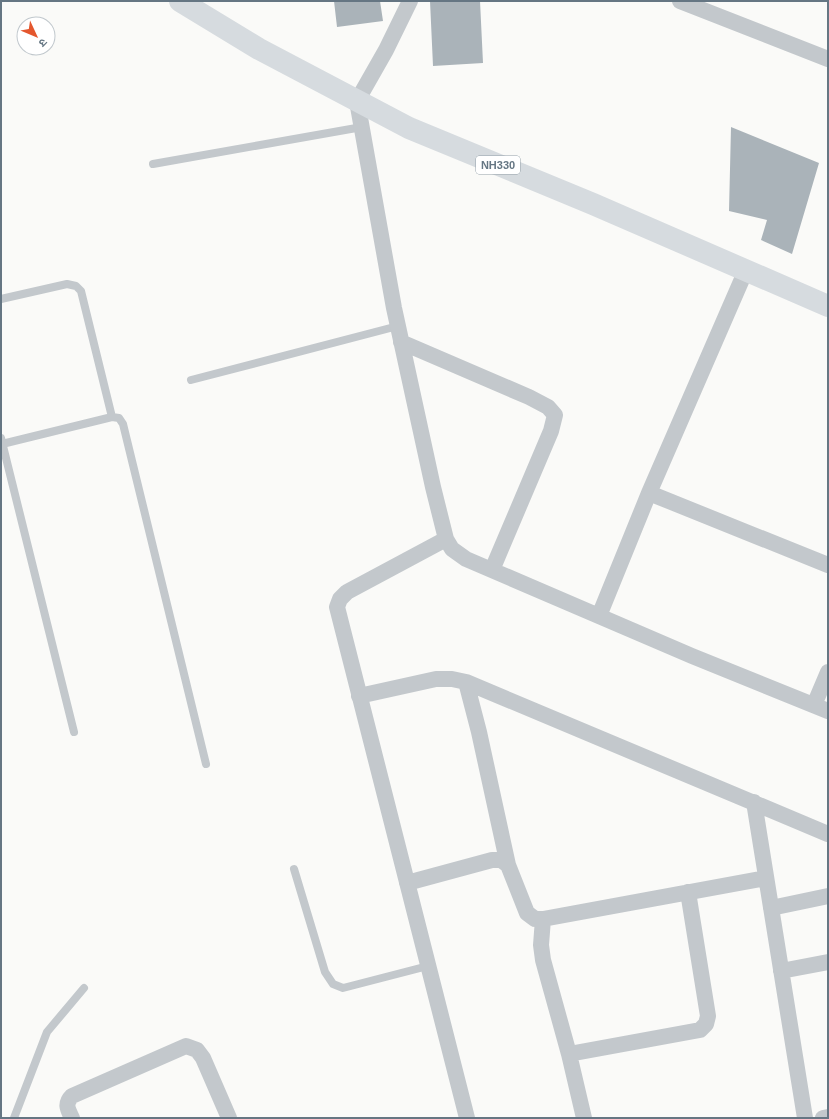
<svg xmlns="http://www.w3.org/2000/svg" width="829" height="1119" viewBox="0 0 829 1119" font-family="Helvetica,'Noto Sans Devanagari',sans-serif">
	<style>
		.building { fill: #aab3b9 }
		.lines { fill: none; stroke-linecap: round; stroke-linejoin: round }
		.lane { stroke: #c3c8cc; stroke-width: 8 }
		.street { stroke: #c3c8cc; stroke-width: 16 }
		.highway { stroke: #d6dbdf; stroke-width: 22 }
		.labels { text-anchor: middle; dominant-baseline: central; stroke-width: 4; stroke-linejoin: round; paint-order: stroke }
		.shield { fill: #fff; stroke: #939fa8; stroke-width: 1 }
		.shield-label { font-size: 11px; font-weight: bold; fill: #657683 }
	</style>
	<rect width="100%" height="100%" fill="#fafaf8"/>
	<path class="building" d="M334,1H380L383,21L337,27Z
		M430,1H480L483,63L433,66Z
		M731,127L819,163L792,254L761,240L767,220L729,211Z"/>
	<g class="lines">
		<path class="lane" d="M153,164L362,127
			M1,299L67,284L76,286L81,291L112,417
			M191,380L398,326
			M1,438L74,732
			M2,444L112,417L119,418L123,424L206,764
			M294,869L325,972L333,984L343,988L428,966
			M14,1118L47,1032L84,988"/>
		<path class="street" d="M410,1L386,50L357,101L394,308L433,487L446,539L452,549L466,559L692,656L828,711
			M680,1L828,59
			M401,342L529,397L548,407L555,415L551,431L492,570
			M649,493L828,565
			M446,539L347,592L340,599L337,607L467,1118
			M599,616L649,493L746,270
			M466,682L479,732L508,865
			M359,696L436,679H452L466,682L828,834
			M814,705L828,672
			M754,802L805,1118
			M407,883L492,860H501L508,865L527,913L535,919H543L766,878
			M771,908L828,896
			M543,919L541,945L543,960L569,1054L584,1118
			M781,971L828,962
			M569,1054L700,1030L706,1024L708,1016L688,892
			M72,1118C68,1110 64,1104 72,1096L186,1046L197,1050L203,1058L229,1118
			M823,1118L828,1117"/>
		<path class="highway" d="M180,1L259,49L409,128L593,204L828,306"/>
	</g>
	<g class="labels">
		<rect class="shield" x="476" y="156" width="44" height="18" rx="3"/>
		<g class="shield-label">
			<text x="498" y="165">NH330</text>
		</g>
	</g>
	<rect width="829" height="1119" fill="none" stroke="#657683" stroke-width="4"/>
	<g transform="translate(36 36) rotate(134)"><circle r="19" fill="#ffffff" stroke="#c1c8cd"/>
	<path d="M0-3L7 15L0 10L-7 15Z" fill="#e4572e"/>
	<text y="-6" font-size="11" font-weight="bold" text-anchor="middle" fill="#657683">उ</text>
	</g>
</svg>
